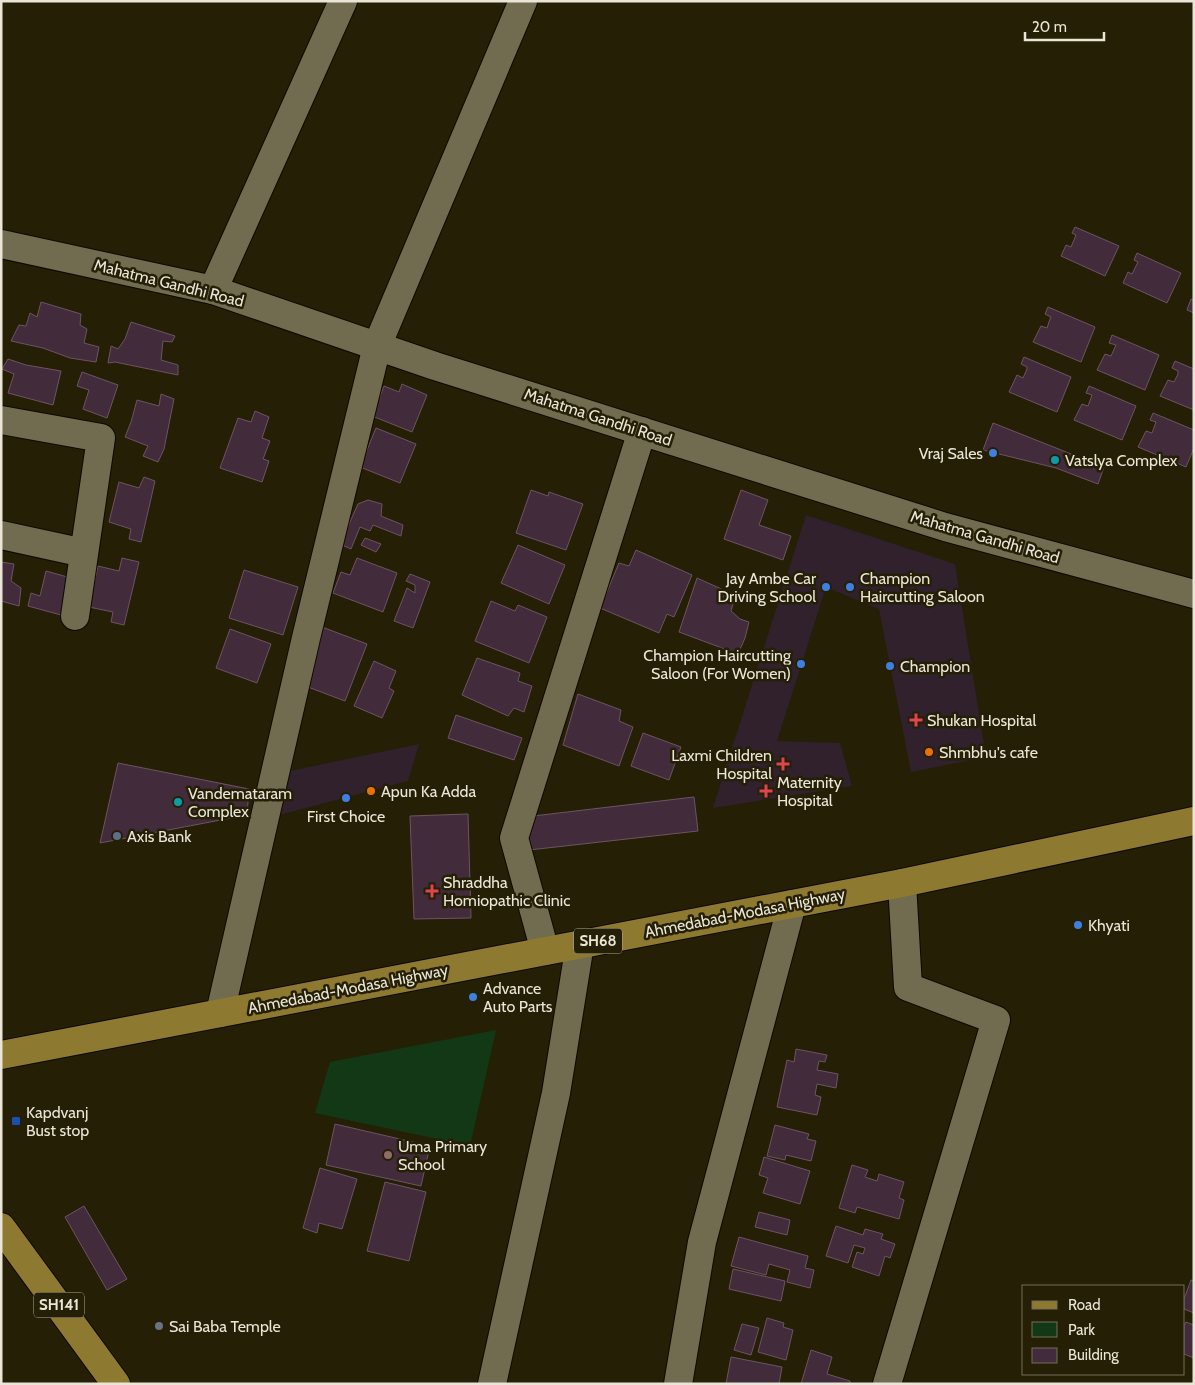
<svg xmlns="http://www.w3.org/2000/svg" width="1195" height="1385" viewBox="0 0 1195 1385" font-family="Cabin,sans-serif">
	<style>
		.commercial { fill: #30212c }
		.green { fill: #133815 }
		.building { fill: #422b3a; stroke: #6d5363 }
		.lines { fill: none; stroke-linecap: round; stroke-linejoin: round }
		.minor-casing { stroke: #0e0900; stroke-width: 30 }
		.tertiary-casing { stroke: #0e0900; stroke-width: 30 }
		.primary-casing { stroke: #0e0900; stroke-width: 30 }
		.minor { stroke: #716b4f; stroke-width: 28 }
		.tertiary { stroke: #716b4f; stroke-width: 28 }
		.primary { stroke: #8e7931; stroke-width: 28 }
		.shop-dot { fill: #3f7fe0; stroke: #251f06; stroke-width: 2 }
		.culture-dot { fill: #0f9aa8; stroke: #251f06; stroke-width: 2 }
		.health-dot { fill: #e0444e; stroke: #251f06; stroke-width: 2 }
		.food-dot { fill: #e8710a; stroke: #251f06; stroke-width: 2 }
		.service-dot { fill: #5c6f8a; stroke: #251f06; stroke-width: 2 }
		.transit-dot { fill: #1a4fb4; stroke: #251f06; stroke-width: 2 }
		.education-dot { fill: #8d6e63; stroke: #251f06; stroke-width: 2 }
		.worship-dot { fill: #6b7280; stroke: #251f06; stroke-width: 2 }
		.labels { text-anchor: middle; dominant-baseline: central; stroke-width: 5; stroke-linejoin: round; paint-order: stroke }
		.shield { fill: #251f06; stroke: #afaa98; stroke-width: 1 }
		.shield-label { font-size: 15px; font-weight: bold; fill: #eae6d7 }
		.street-label { font-size: 16px; fill: #eae6d7; stroke: #251f06 }
		.poi-label { font-size: 16px; fill: #eae6d7; stroke: #251f06; text-anchor: start }
	</style>
	<rect width="100%" height="100%" fill="#251f06"/>
	<path class="commercial" d="M806,515L955,564L986,757L911,772L879,609L826,587L777,741L840,743L852,786L713,808Z
		M419,744L408,781L264,819L285,772Z"/>
	<path class="green" d="M496,1030L470,1146L315,1113L330,1062Z"/>
	<path class="building" d="M1075,227L1119,246L1105,276L1061,256L1066,245L1071,247L1076,235L1072,233Z
		M1137,253L1181,273L1167,303L1123,283L1128,272L1132,274L1138,262L1134,260Z
		M1191,299L1194,300V313L1187,310Z
		M41,302L81,314L80,325L87,329L84,343L99,347L96,362L70,358L43,348L11,341L19,325L26,326L30,313L37,317Z
		M1048,307L1095,327L1081,362L1033,342L1041,326L1047,328L1050,319L1051,317L1045,314Z
		M131,322L175,336L172,342L163,341L161,360L178,365V375L115,362L108,363L111,346L118,349L125,339Z
		M1112,335L1159,355L1145,390L1097,370L1105,354L1111,356L1116,345L1109,343Z
		M1024,357L1071,377L1057,412L1009,392L1017,375L1023,378L1027,369V367L1021,364Z
		M8,359L26,365L61,371L53,405L8,393L14,374L2,369Z
		M1175,361L1194,369V410L1160,396L1168,380L1174,382L1178,374V371L1172,368Z
		M82,372L118,385L107,418L83,409L89,390L77,386Z
		M402,384L427,395L412,432L372,416L384,386L399,392Z
		M1089,386L1136,406L1122,440L1074,420L1082,404L1088,406L1092,395L1086,393Z
		M161,394L174,399L164,449L158,462L143,456L148,446L125,437L131,422L137,400L159,406Z
		M255,411L269,417L262,438L270,441L263,459L269,461L262,482L220,468L238,418L251,422Z
		M1153,413L1194,430V448L1186,467L1138,447L1146,431L1152,433L1156,422L1150,420Z
		M993,423L1104,467L1098,484L1056,468L983,450Z
		M376,428L416,444L400,483L360,467Z
		M144,477L155,481L141,542L129,539L131,529L109,522L119,482L139,488Z
		M531,490L548,496L549,492L583,504L566,550L516,533Z
		M741,490L768,500L759,525L791,536L783,560L724,539Z
		M368,500L382,504L381,516L403,525L401,536L373,525L370,531L360,527L351,549L340,544L358,504Z
		M365,538L381,544L376,552L361,545Z
		M518,545L565,565L549,604L501,583Z
		M636,550L692,575L674,617L667,614L659,633L600,608L619,563L629,566Z
		M122,558L139,562L124,625L111,622L113,612L89,607L98,566L119,571Z
		M357,558L397,573L383,612L333,593L341,572L350,575Z
		M1,562L14,564L11,581L21,588L19,606L1,601Z
		M244,570L298,587L283,635L229,618Z
		M46,571L71,578L61,615L28,606L31,593L40,596Z
		M410,574L430,582L413,628L394,621L407,588L415,593V585L406,581Z
		M697,578L726,591V599L733,604L731,611L740,619L749,622L745,638L738,654L679,632Z
		M491,601L515,611L518,605L547,617L529,663L475,641Z
		M322,627L367,644L345,701L300,684Z
		M230,629L271,644L257,683L216,668Z
		M477,658L520,673L518,681L532,686L524,712L514,708L508,716L462,695Z
		M374,661L396,671L389,688L394,691L382,718L354,706Z
		M578,694L621,710L619,721L633,727L619,766L563,745Z
		M456,715L522,738L514,760L448,738Z
		M643,733L681,747L669,780L631,766Z
		M118,763L249,789L247,815L100,843Z
		M694,797L698,831L538,849L529,850L525,843L533,816Z
		M468,814L471,918L414,919L410,816Z
		M796,1049L827,1055L825,1062L819,1061L817,1070L838,1074L836,1088L817,1084L815,1095L821,1097L817,1115L777,1107L787,1060L794,1062Z
		M335,1124L430,1146L421,1186L326,1165Z
		M775,1125L809,1134L807,1139L816,1141L811,1161L786,1155L785,1160L767,1156Z
		M764,1157L810,1171L800,1204L763,1193L768,1178L759,1175Z
		M852,1165L868,1170L865,1177L877,1181L879,1174L904,1182L899,1198L904,1200L899,1219L857,1207L855,1213L839,1208Z
		M320,1168L357,1179L342,1229L319,1223L317,1233L303,1228Z
		M385,1182L426,1192L409,1261L367,1251Z
		M84,1206L127,1279L107,1290L65,1217Z
		M759,1212L790,1220L787,1235L755,1227Z
		M836,1226L863,1235L865,1229L883,1234L881,1239L895,1244L890,1258L885,1256L879,1276L852,1267L857,1252L863,1254L865,1248L854,1245L848,1263L826,1256Z
		M739,1237L808,1256L805,1268L814,1270L810,1288L787,1282L790,1270L769,1264L766,1275L731,1266Z
		M733,1269L785,1281L781,1301L729,1289Z
		M1191,1280L1194,1281V1313L1184,1309V1299Z
		M767,1318L784,1323L783,1327L793,1330L786,1360L758,1352Z
		M1186,1322L1194,1325V1358L1184,1354V1326Z
		M742,1324L759,1328L751,1355L734,1350Z
		M811,1350L832,1357L827,1374L850,1381V1384H801Z
		M731,1357L782,1367L779,1384H726Z"/>
	<g class="lines">
		<defs>
			<path id="minor" d="M213,290L343,1
				M1,420L101,438L75,616
				M1,535L84,553
				M545,951L514,838L642,431
				M220,1013L306,638L377,346L523,1
				M492,1384L556,1093L580,944
				M678,1384L702,1242L792,904
				M887,1384L996,1020L908,987L902,883"/>
			<path id="tertiary" d="M1,244L213,290L435,366L945,527L1194,594"/>
			<path id="primary" d="M1,1055L902,883L1194,821
				M1,1227L116,1384"/>
		</defs>
		<use href="#minor" class="minor-casing"/>
		<use href="#tertiary" class="tertiary-casing"/>
		<use href="#primary" class="primary-casing"/>
		<use href="#minor" class="minor"/>
		<use href="#tertiary" class="tertiary"/>
		<use href="#primary" class="primary"/>
	</g>
	<g class="shop-dot">
		<circle cx="993" cy="453" r="5"/>
		<circle cx="826" cy="587" r="5"/>
		<circle cx="850" cy="587" r="5"/>
		<circle cx="801" cy="664" r="5"/>
		<circle cx="890" cy="666" r="5"/>
		<circle cx="346" cy="798" r="5"/>
		<circle cx="1078" cy="925" r="5"/>
		<circle cx="473" cy="997" r="5"/>
	</g>
	<g class="culture-dot">
		<circle cx="1055" cy="460" r="5"/>
		<circle cx="178" cy="802" r="5"/>
	</g>
	<g class="health-dot">
		<path d="M913.5 712.5h5v5h5v5h-5v5h-5v-5h-5v-5h5z"/>
		<path d="M780.5 756.5h5v5h5v5h-5v5h-5v-5h-5v-5h5z"/>
		<path d="M763.5 783.5h5v5h5v5h-5v5h-5v-5h-5v-5h5z"/>
		<path d="M429.5 883.5h5v5h5v5h-5v5h-5v-5h-5v-5h5z"/>
	</g>
	<g class="food-dot">
		<circle cx="929" cy="752" r="5"/>
		<circle cx="371" cy="791" r="5"/>
	</g>
	<circle class="service-dot" cx="117" cy="836" r="5"/>
	<rect class="transit-dot" x="11" y="1116" width="10" height="10" rx="2.5"/>
	<circle class="education-dot" cx="388" cy="1155" r="5"/>
	<circle class="worship-dot" cx="159" cy="1326" r="5"/>
	<g class="labels">
		<g class="shield">
			<rect x="574" y="928.5" width="48" height="25" rx="4"/>
			<rect x="34" y="1292.5" width="50" height="25" rx="4"/>
		</g>
		<g class="shield-label">
			<text x="598" y="941">SH68</text>
			<text x="59" y="1305">SH141</text>
		</g>
		<g class="street-label">
			<text transform="translate(169 283) rotate(14)">Mahatma Gandhi Road</text>
			<text transform="translate(598 417) rotate(18)">Mahatma Gandhi Road</text>
			<text transform="translate(985 537) rotate(16)">Mahatma Gandhi Road</text>
			<text transform="translate(745 913) rotate(-11)">Ahmedabad-Modasa Highway</text>
			<text transform="translate(348 989) rotate(-11)">Ahmedabad-Modasa Highway</text>
		</g>
		<g class="poi-label">
			<text x="983" y="453" text-anchor="end">Vraj Sales</text>
			<text x="1065" y="460">Vatslya Complex</text>
			<text x="816" y="578" text-anchor="end">Jay Ambe Car<tspan x="816" dy="18">Driving School</tspan></text>
			<text x="860" y="578">Champion<tspan x="860" dy="18">Haircutting Saloon</tspan></text>
			<text x="791" y="655" text-anchor="end">Champion Haircutting<tspan x="791" dy="18">Saloon (For Women)</tspan></text>
			<text x="900" y="666">Champion</text>
			<text x="927" y="720">Shukan Hospital</text>
			<text x="939" y="752">Shmbhu's cafe</text>
			<text x="772" y="755" text-anchor="end">Laxmi Children<tspan x="772" dy="18">Hospital</tspan></text>
			<text x="777" y="782">Maternity<tspan x="777" dy="18">Hospital</tspan></text>
			<text x="381" y="791">Apun Ka Adda</text>
			<text x="188" y="793">Vandemataram<tspan x="188" dy="18">Complex</tspan></text>
			<text x="346" y="816" text-anchor="middle">First Choice</text>
			<text x="127" y="836">Axis Bank</text>
			<text x="443" y="882">Shraddha<tspan x="443" dy="18">Homiopathic Clinic</tspan></text>
			<text x="1088" y="925">Khyati</text>
			<text x="483" y="988">Advance<tspan x="483" dy="18">Auto Parts</tspan></text>
			<text x="26" y="1112">Kapdvanj<tspan x="26" dy="18">Bust stop</tspan></text>
			<text x="398" y="1146">Uma Primary<tspan x="398" dy="18">School</tspan></text>
			<text x="169" y="1326">Sai Baba Temple</text>
		</g>
	</g>
	<rect width="1195" height="1385" fill="none" stroke="#eae6d7" stroke-width="5"/>
	<rect x="1022" y="1285" width="162" height="90" fill="#251f06" stroke="#746f5a"/>
	<rect x="1032" y="1301" width="25" height="8" fill="#8e7931" stroke="#746f5a"/>
	<text x="1068" y="1310" font-size="15" fill="#eae6d7">Road</text>
	<rect x="1032" y="1322" width="25" height="15" fill="#133815" stroke="#746f5a"/>
	<text x="1068" y="1335" font-size="15" fill="#eae6d7">Park</text>
	<rect x="1032" y="1348" width="25" height="15" fill="#422b3a" stroke="#746f5a"/>
	<text x="1068" y="1360" font-size="15" fill="#eae6d7">Building</text>
	<path d="M1025 32v8h79v-8" fill="none" stroke="#eae6d7" stroke-width="2.5"/>
	<text x="1032" y="32" font-size="15" fill="#eae6d7" stroke="#251f06" stroke-width="4" paint-order="stroke">20 m</text>
</svg>
